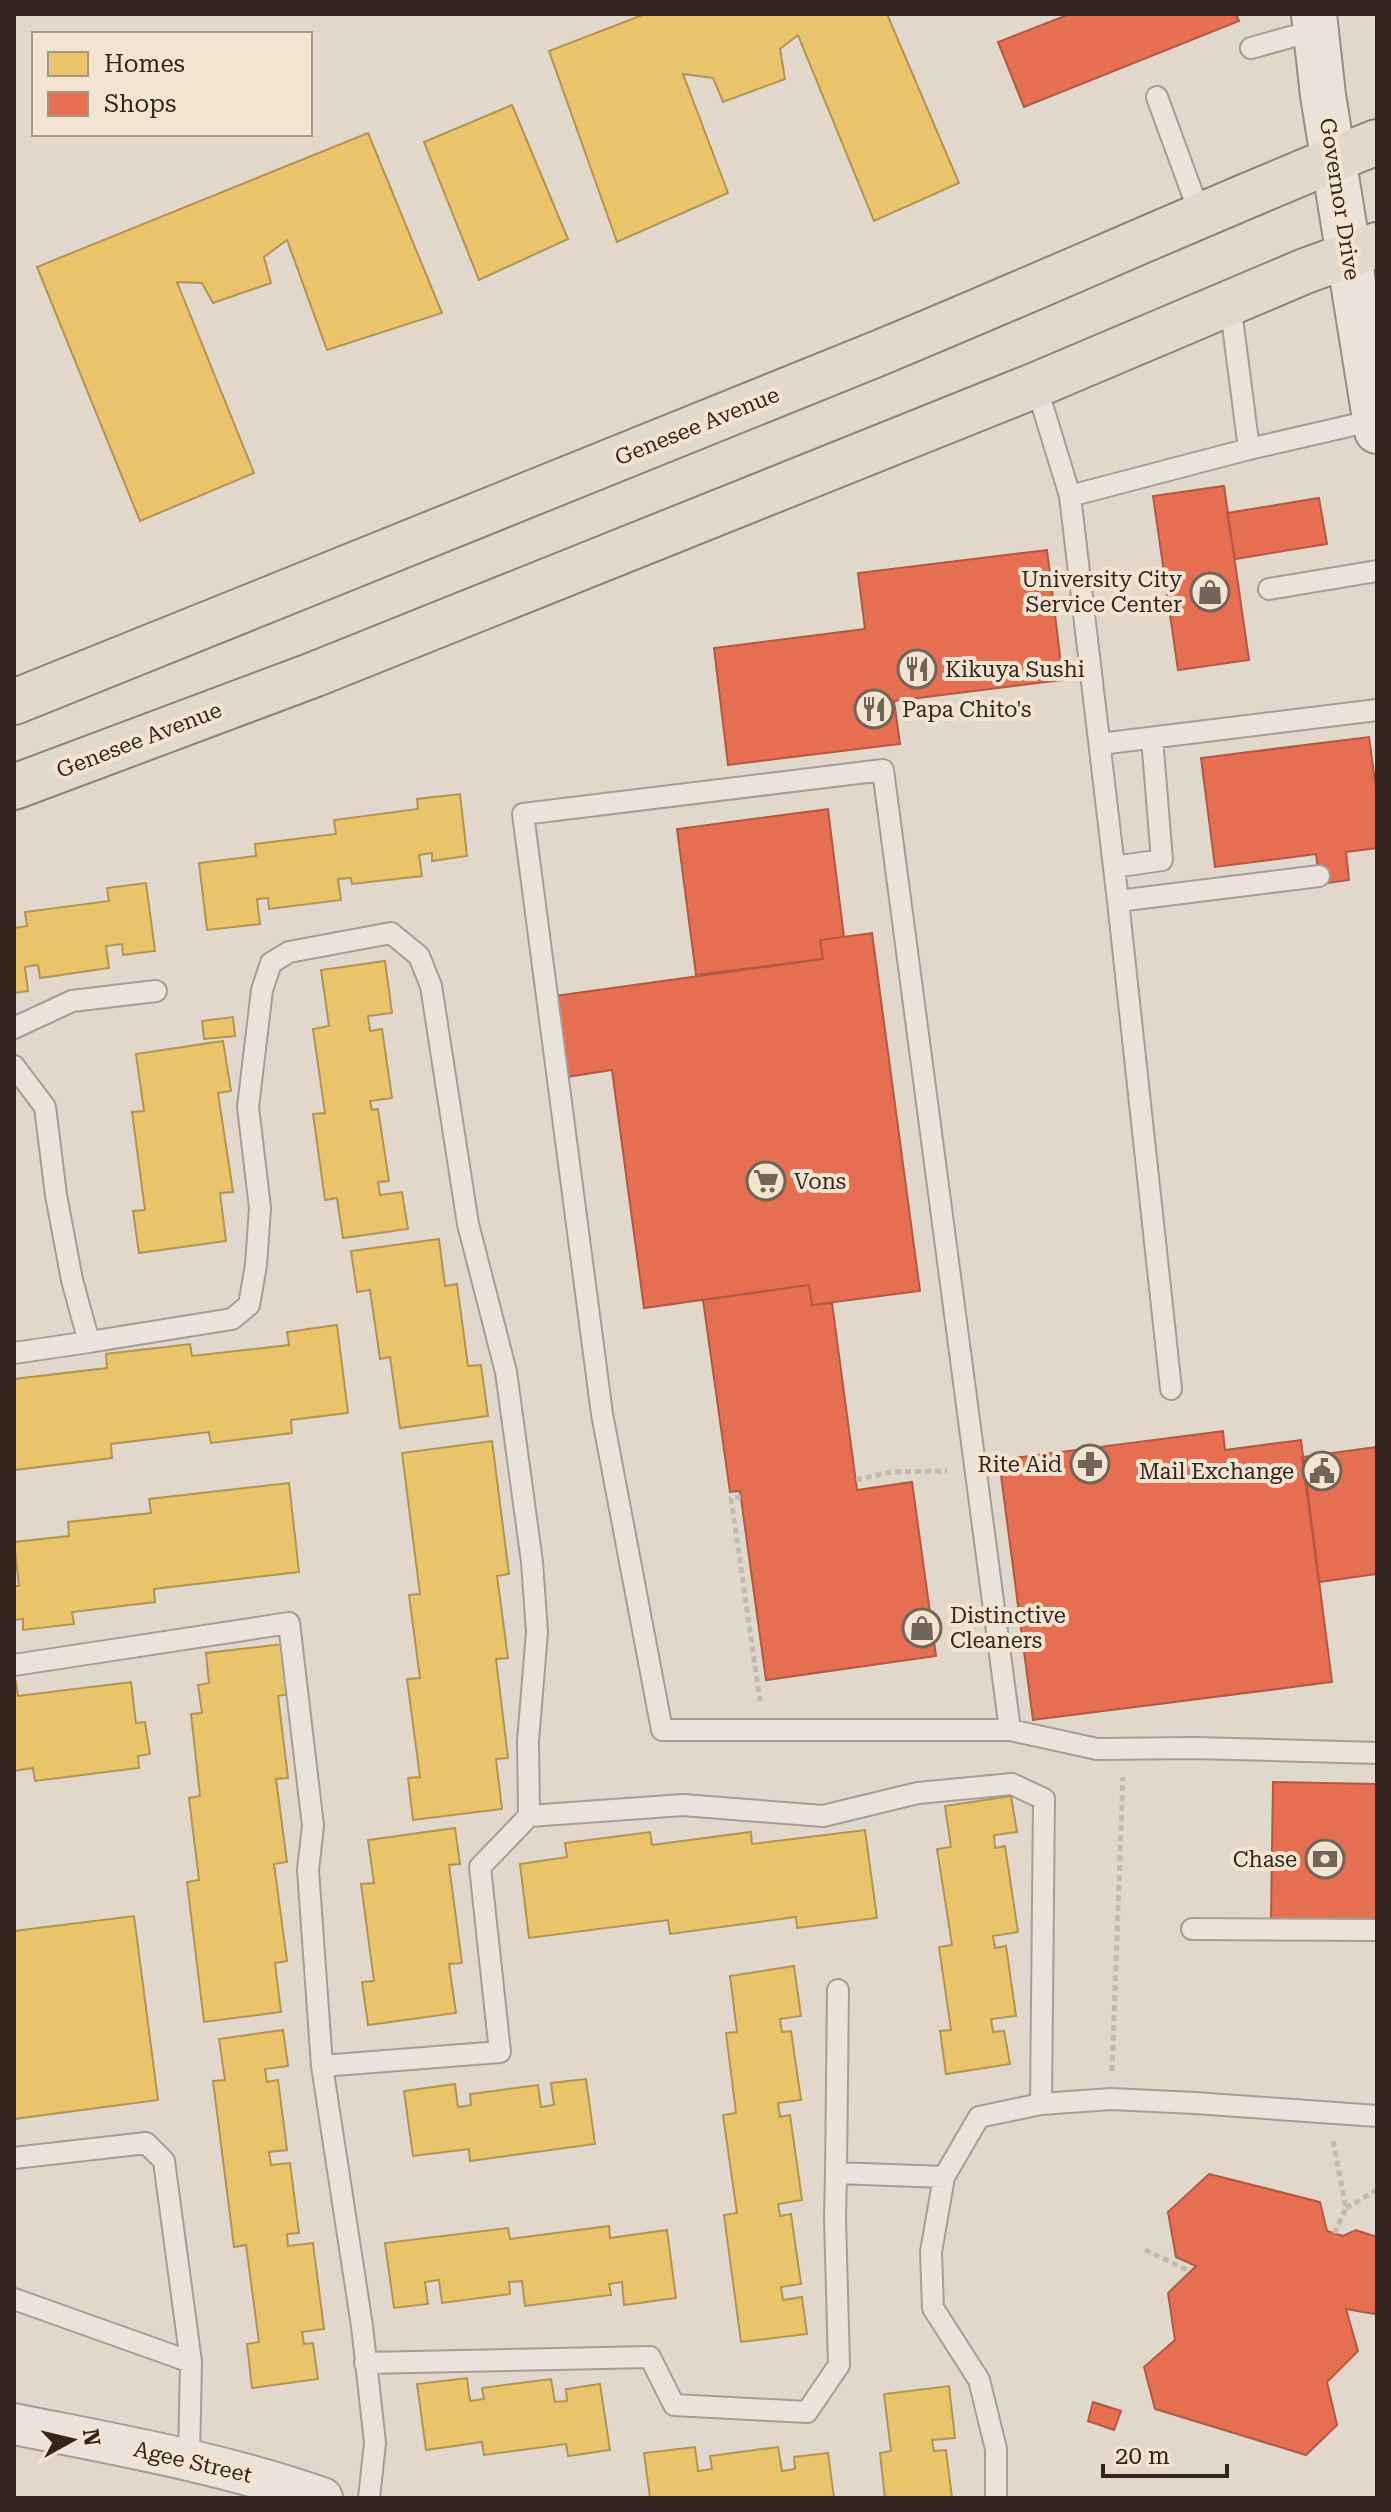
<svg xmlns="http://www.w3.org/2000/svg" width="1391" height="2512" viewBox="0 0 1391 2512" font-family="'Roboto Serif',serif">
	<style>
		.homes { fill: #e9c46a; stroke: #b29453; stroke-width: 2 }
		.shops { fill: #e76f51; stroke: #b15942; stroke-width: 2 }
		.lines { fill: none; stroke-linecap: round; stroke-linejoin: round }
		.service-casing { stroke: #a69d95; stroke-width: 24 }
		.minor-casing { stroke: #a69d95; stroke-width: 44 }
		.secondary-casing { stroke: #968d84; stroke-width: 48 }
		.primary-casing { stroke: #8b837b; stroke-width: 48 }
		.path { stroke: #c2bab3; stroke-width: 5; stroke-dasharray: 6 4; stroke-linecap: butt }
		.service { stroke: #e9e3dc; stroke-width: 20 }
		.minor { stroke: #e9e3dc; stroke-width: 40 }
		.secondary { stroke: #e9e3dc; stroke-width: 44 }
		.primary { stroke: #e0d9ce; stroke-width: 44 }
		.labels { text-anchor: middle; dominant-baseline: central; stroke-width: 8; stroke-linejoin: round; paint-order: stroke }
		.street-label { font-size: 22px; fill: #33251e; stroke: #f2e4d1 }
		.poi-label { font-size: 22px; fill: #33251e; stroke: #f2e4d1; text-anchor: end }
	</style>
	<rect width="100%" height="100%" fill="#e1d8cb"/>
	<path class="homes" d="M645,14H887L959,183L874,221L798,35L780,49L785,79L723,102L713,78L683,74L728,193L617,242L549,51Z
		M512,105L568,239L479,280L424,142Z
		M368,133L442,313L327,350L287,240L264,257L271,283L213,303L202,283L177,282L254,473L140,521L37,267Z
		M460,794L467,856L432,861V853L419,855L422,876L352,884L351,878L338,879L341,900L269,909L268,898L257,899L260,924L207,930L199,863L256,856L255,844L336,834L334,820L418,809L417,799Z
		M146,883L155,951L123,955L122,944L106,946L109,968L40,978L38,965L25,967L28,991L14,993V928L27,926L25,912L109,901L107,888Z
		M385,961L392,1013L368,1016L370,1031L382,1029L392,1098L370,1101L372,1110L378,1109L389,1181L378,1182L380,1195L402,1192L408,1229L343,1238L337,1198L325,1200L313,1114L325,1113L313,1029L329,1026L321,970Z
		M233,1017L235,1036L204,1039L202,1021Z
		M223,1041L231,1091L218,1093L233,1192L220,1193L226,1241L139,1253L133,1211L145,1210L132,1112L144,1111L136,1054Z
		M439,1239L445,1286L457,1284L468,1366L481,1365L488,1416L400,1428L390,1357L380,1359L370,1290L357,1292L351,1251Z
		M337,1325L348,1413L291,1420L292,1433L211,1443L209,1432L111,1444L112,1458L14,1470V1379L107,1368L106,1354L190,1344L192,1356L289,1345L287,1332Z
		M492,1441L509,1574L497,1576L508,1658L496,1659L508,1758L496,1759L502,1809L413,1820L408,1778L420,1777L407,1679L420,1678L409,1595L420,1594L402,1453Z
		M289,1483L299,1572L154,1589L155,1602L72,1612L74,1624L23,1630V1619L14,1620V1586H19L14,1542L69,1536L68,1522L151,1513L149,1499Z
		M283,1644L289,1694L278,1696L288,1778L276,1779L287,1862L274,1864L287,1961L275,1963L281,2012L204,2022L187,1882L199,1880L189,1798L200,1796L191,1714L202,1713L198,1685L209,1683L206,1653Z
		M16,1682L18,1696L131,1682L136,1723L145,1722L150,1754L138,1756L139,1768L35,1781L33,1768L14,1771V1683Z
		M1011,1796L1017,1832L994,1835L995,1848L1005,1846L1018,1932L993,1936L995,1948L1006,1946L1016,2016L991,2019L993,2032L1004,2031L1010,2064L946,2074L940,2031L951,2030L939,1947L952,1945L937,1849L951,1847L945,1806Z
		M455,1828L460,1864L449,1865L462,1963L449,1964L456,2013L368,2025L362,1982L374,1981L361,1884L374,1883L368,1840Z
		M865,1830L877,1918L797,1928L796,1917L670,1934L668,1920L529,1938L520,1864L567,1857L565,1843L650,1832L652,1845L751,1832L752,1844Z
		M134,1916L158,2100L14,2119V1931Z
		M794,1966L801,2016L780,2019L782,2032L791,2031L801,2100L778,2103L780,2117L790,2115L802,2200L778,2204L780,2216L791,2214L801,2284L781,2287L783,2300L802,2297L807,2334L741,2342L724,2215L737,2213L723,2115L736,2113L726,2033L737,2032L730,1976Z
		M283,2030L288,2066L265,2069L267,2082L278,2080L287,2150L269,2152L271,2165L290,2163L299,2233L287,2234L288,2246L313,2243L324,2329L302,2332L304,2344L313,2343L318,2379L252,2388L247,2344L259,2342L246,2245L234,2247L213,2081L225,2080L219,2039Z
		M586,2079L595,2144L470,2161L469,2149L413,2156L404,2091L455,2084L458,2107L471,2105L470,2094L538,2085L541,2107L554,2105L551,2083Z
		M609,2226L610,2238L667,2230L676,2298L624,2305L622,2282L609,2284L611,2295L525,2306L522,2281L509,2282L510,2294L442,2303L439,2280L425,2282L428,2304L394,2308L385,2243L508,2228L510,2239Z
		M467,2378L470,2401L484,2399L482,2388L551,2379L555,2402L567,2401L566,2389L600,2384L610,2450L568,2456L566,2444L484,2455L482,2442L426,2450L417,2384Z
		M949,2386L955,2438L932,2440L934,2451L946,2450L952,2498H885L880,2453L891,2451L884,2394Z
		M695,2447L698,2471L712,2469L710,2456L778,2447L782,2471L795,2469L794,2457L828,2453L834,2498H650L644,2453Z"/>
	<path class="shops" d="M1070,14H1236L1239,21L1024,107L998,42Z
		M1224,486L1249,660L1178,670L1153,496Z
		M1319,498L1327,544L1235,559L1227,513Z
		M1047,550L1063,680L894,701L900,744L728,765L714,648L865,629L858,573Z
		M1369,737L1377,796V848L1346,852L1349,880L1320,884L1316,854L1215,867L1201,758Z
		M828,809L844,937L820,940L823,959L696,975L677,829Z
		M872,933L920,1291L812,1305L809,1285L644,1308L612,1070L566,1077L554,996L823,959L820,940Z
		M809,1285L812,1305L832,1303L857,1490L912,1482L936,1656L766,1680L740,1491L730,1492L703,1300Z
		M1223,1431L1225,1450L1301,1440L1332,1682L1033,1720L999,1460Z
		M1377,1447V1574L1319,1582L1302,1457Z
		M1273,1782L1377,1784V1922L1271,1920Z
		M1209,2174L1320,2202L1327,2231L1343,2236L1356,2230L1377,2237V2311L1374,2314L1346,2309L1358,2351L1327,2382L1337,2425L1306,2455L1155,2409L1144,2367L1175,2340L1168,2293L1196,2266L1176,2257L1168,2212Z
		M1093,2402L1121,2411L1114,2430L1088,2421Z"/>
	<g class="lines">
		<defs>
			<path id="service" d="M1251,48L1316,30
				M1157,97L1201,217
				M1230,303L1249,449
				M1036,385L1070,496L1118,901L1171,1389
				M1070,496L1249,449L1375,420
				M1269,589L1377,571
				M1100,744L1377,710
				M1114,867L1162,860L1152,738
				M1118,901L1319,876
				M14,1028L72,1001L156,991
				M14,1066L45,1107L56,1195L72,1280L89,1342L232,1319L249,1305L256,1265L260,1208L248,1107L262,990L271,963L289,952L391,933L419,956L431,986L468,1224L506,1372L532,1562L537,1632L528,1741L529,1816
				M14,1353L89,1342
				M14,1665L289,1623L313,1826L308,1870L322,2066L362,2326L375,2443L369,2498
				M1010,1730L883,770L523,814L602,1414L662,1730H1010L1097,1749L1195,1748L1377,1753
				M1192,1929L1377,1930
				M322,2066L500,2052L480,1867L529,1816L683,1805L823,1816L918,1793L1012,1784L1044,1799L1041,2104L979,2117L944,2177L931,2252L933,2308L979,2380L996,2449V2498
				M1041,2104L1111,2099L1195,2103L1377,2116
				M14,2158L146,2143L164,2161L191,2362L189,2458
				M836,2173L838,1990
				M14,2299L191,2362
				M365,2363L650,2357L674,2405L807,2412L839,2365L835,2218L836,2173L944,2177"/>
			<path id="minor" d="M14,2424C118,2445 222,2463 322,2498"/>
			<path id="secondary" d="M1314,14L1323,95L1377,431"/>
			<path id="primary" d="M14,702C302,585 592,471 879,353C1046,284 1210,209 1377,142
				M14,787L313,675L1036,385L1305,271L1377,245"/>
		</defs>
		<use href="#service" class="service-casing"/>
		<use href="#minor" class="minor-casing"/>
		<use href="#secondary" class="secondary-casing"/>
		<use href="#primary" class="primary-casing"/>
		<path class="path" d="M856,1480L891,1472L947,1471
			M741,1497L731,1498L760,1701
			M1112,2071L1123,1777
			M1333,2141L1346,2208L1334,2234
			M1346,2208L1377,2190
			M1145,2250L1190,2271"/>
		<use href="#service" class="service"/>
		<use href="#minor" class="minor"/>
		<use href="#secondary" class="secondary"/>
		<use href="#primary" class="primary"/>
	</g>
	<defs>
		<symbol id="shop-ring" viewBox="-11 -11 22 22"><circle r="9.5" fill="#f2e4d1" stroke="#70645b" stroke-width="1.5"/><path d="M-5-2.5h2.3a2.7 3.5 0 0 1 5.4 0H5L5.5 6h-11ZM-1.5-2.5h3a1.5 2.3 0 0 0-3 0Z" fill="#70645b"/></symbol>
		<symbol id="restaurant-ring" viewBox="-11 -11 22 22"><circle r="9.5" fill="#f2e4d1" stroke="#70645b" stroke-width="1.5"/><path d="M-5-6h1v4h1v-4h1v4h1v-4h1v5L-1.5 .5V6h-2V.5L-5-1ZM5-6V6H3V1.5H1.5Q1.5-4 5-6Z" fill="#70645b"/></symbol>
		<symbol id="supermarket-ring" viewBox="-11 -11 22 22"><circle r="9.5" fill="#f2e4d1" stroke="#70645b" stroke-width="1.5"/><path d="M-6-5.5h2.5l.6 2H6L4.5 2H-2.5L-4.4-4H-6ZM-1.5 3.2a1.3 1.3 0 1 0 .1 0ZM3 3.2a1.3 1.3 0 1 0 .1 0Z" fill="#70645b"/></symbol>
		<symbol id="pharmacy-ring" viewBox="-11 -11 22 22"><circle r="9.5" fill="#f2e4d1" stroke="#70645b" stroke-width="1.5"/><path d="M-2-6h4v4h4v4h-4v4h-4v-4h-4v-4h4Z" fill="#70645b"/></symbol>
		<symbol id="civic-ring" viewBox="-11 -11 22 22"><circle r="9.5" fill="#f2e4d1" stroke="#70645b" stroke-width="1.5"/><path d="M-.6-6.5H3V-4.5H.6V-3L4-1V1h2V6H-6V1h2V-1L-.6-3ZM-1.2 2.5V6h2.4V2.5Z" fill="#70645b"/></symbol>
		<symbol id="bank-ring" viewBox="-11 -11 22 22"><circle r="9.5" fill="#f2e4d1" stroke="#70645b" stroke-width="1.5"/><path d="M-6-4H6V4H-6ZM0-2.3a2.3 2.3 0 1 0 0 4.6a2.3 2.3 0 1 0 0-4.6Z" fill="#70645b"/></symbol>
	</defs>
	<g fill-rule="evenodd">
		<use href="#shop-ring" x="1188" y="570" width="44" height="44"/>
		<use href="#restaurant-ring" x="895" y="647" width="44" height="44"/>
		<use href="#restaurant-ring" x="852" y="687" width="44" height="44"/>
		<use href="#supermarket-ring" x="744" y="1159" width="44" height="44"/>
		<use href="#pharmacy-ring" x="1068" y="1442" width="44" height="44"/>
		<use href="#civic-ring" x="1300" y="1449" width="44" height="44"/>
		<use href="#shop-ring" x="900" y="1606" width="44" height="44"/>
		<use href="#bank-ring" x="1303" y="1837" width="44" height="44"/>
	</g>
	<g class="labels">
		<g class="street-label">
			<text transform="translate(1340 199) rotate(81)">Governor Drive</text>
			<text transform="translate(697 426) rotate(-22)">Genesee Avenue</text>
			<text transform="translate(139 740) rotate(-21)">Genesee Avenue</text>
			<text transform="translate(193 2462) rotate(13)">Agee Street</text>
		</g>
		<g class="poi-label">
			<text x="1182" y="579">University City<tspan x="1182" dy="25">Service Center</tspan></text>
			<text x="945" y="669" text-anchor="start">Kikuya Sushi</text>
			<text x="902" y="709" text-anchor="start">Papa Chito's</text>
			<text x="794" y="1181" text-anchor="start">Vons</text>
			<text x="1062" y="1464">Rite Aid</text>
			<text x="1294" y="1471">Mail Exchange</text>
			<text x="950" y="1615" text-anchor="start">Distinctive<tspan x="950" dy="25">Cleaners</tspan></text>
			<text x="1297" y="1859">Chase</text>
		</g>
	</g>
	<rect width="1391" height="2512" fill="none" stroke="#33251e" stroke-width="32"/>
	<rect x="32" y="32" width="280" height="104" fill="#f2e4d1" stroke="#a69889" stroke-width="2"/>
	<rect x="48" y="52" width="40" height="24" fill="#e9c46a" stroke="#a69889" stroke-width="2"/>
	<text x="104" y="72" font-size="24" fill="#33251e">Homes</text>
	<rect x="48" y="92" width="40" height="24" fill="#e76f51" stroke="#a69889" stroke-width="2"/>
	<text x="104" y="112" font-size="24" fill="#33251e">Shops</text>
	<g transform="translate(72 2440) rotate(82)" stroke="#f2e4d1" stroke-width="6" paint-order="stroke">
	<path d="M0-6L14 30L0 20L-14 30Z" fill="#33251e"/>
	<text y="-12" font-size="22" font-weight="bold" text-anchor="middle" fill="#33251e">N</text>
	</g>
	<path d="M1103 2464v12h124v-12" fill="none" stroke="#33251e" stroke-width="4"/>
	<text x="1115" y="2464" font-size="24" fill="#33251e" stroke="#f2e4d1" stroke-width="6" paint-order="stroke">20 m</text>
</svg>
